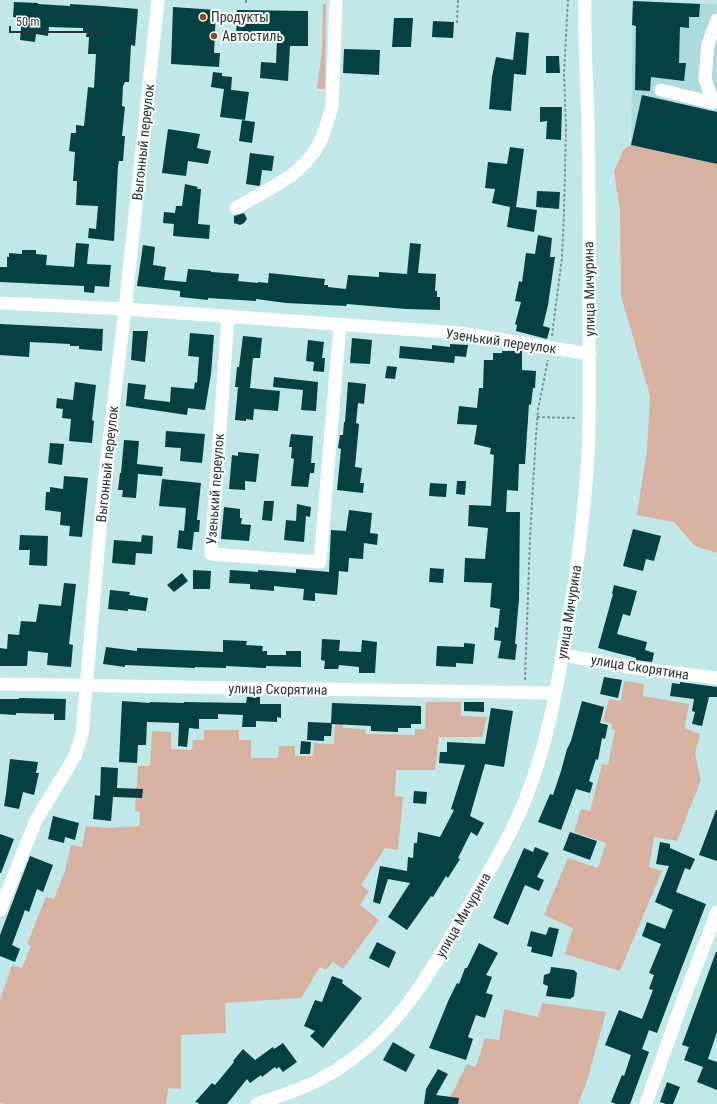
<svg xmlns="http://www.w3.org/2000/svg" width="717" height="1104" viewBox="0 0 717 1104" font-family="'Roboto Condensed',sans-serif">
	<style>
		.built { fill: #abdbdc }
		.green { fill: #d7b2a1 }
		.building { fill: #054143 }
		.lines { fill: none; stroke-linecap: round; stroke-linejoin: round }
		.path { stroke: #7b9798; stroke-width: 2; stroke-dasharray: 3 2; stroke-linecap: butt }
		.minor { stroke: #fff; stroke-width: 13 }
		.poi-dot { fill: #8e4722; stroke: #fff; stroke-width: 1.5 }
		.labels { text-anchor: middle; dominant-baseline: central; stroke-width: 4; stroke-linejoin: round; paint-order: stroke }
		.poi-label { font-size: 14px; fill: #263536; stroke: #fff; text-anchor: start }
		.street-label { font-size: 14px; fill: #263536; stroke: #fff }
	</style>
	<rect width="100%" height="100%" fill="#c1e8e9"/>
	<path class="built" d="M633,1L717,4V164L631,145Z"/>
	<path class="green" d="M323,4H326L325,89H317L322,49Z
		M631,145L717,164V553L695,546L674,522L637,515L647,450L650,396L621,296L620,209L614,172L623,150Z
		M624,681L644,684L643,696L689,704L685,728L700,734L695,754L701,780L677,841L654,837L649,867L662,871L620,971L565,954L573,928L544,915L568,858L598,868L606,843L574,832L581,809L590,811L602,764L608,765L615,730L611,729L612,724L603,721L609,699L621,701Z
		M426,702H461V716L487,717L482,737H439L435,770H396L395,796L403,797L398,850L385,848L361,885L369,891L360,905L379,920L343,969L333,962L326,970L320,967L301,998L225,1003L226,1033L181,1035V1089L168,1088L166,1104H4L0,1103V1000L12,965L22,968L31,946L27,944L46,897L54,899L65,871L71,845L82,847L86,826L110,828L139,826L140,812L135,811L138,766H150L152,731L171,732V749L192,750L193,740H204V730H239V740H251V758H278L279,746H295V756H313L314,743L334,744L335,723H343V728L365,729L366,734L415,735V729H425Z
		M542,1003L606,1012L588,1078L578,1104H449L451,1096L467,1064L475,1067L479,1058L485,1038L499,1040L504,1009L538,1017Z"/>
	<path class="building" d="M633,1L700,4L699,17H689V28L680,27L679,63H686L684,81L651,77L650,91L635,90L636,26L632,25Z
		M14,2L38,3V4L70,6V4L102,6L138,9L135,46L131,45L129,82H125L123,86L122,106L125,107L122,136H125L123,161H119L118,166L114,241L88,238L89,228L96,229L98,206L76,205L77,181H73L75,152L69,151L71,133H76V125L84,126L88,87L94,88L96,54H88L89,37H86L87,31H83V28L49,27L48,36L36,34L35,42L20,40L22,18L13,17Z
		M173,7L216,10L214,53H220L219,67L171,64Z
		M237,10L308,11V46H290L288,81L260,78L261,62L276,63L277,40L236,39Z
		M394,18H413L411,47H392Z
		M433,21L454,22L453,38L432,37Z
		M516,32L529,33L526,75L514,74L511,111L489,109L492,77L496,57L513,60Z
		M344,49L380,50L379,75L343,73Z
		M546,56H559L560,73H546Z
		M213,72L222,73V76L232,77L231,90L211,87Z
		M224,89L249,92L245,120L220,117Z
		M642,95L717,112V164L631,145Z
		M540,107H562L561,140L546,139L547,121L540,122Z
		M242,120L255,122L252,143L239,141Z
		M168,129L200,134L197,148L211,151L208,164L188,161L186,176L162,173Z
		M510,147L524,149L516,207L537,210L534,232L507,227L510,207L492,203L495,189L485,188L488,162L507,164Z
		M250,153L274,156L272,171L262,170L260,185L259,186L246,184Z
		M185,184L198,187L197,189H201L198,224L210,225L209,239L173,236L174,224L163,223L164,212L175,213L176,206H182Z
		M537,191L560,192L559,209L536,207Z
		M244,213L247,219L244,223L240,225L234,223V216Z
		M538,235L552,238L550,257H555L548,305L543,326L550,328L547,339L516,331L517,325L515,324L521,302L515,301L519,281L522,282L526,253L535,254Z
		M76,243L89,244L87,264L111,265L109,287L95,286L94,293L84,292V286L0,282V267H7V257H9V253L22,254V250H36V254L47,255L46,265L74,267Z
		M410,243L421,244L418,273L436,274L435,291H437V297H440V310L406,309L347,304L346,306L286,303L256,299V301L208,298V300L180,297V291L137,286L143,245L155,247L153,265L166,267L164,280L186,282L188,269L211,271V272L239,274L238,281L258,283V282L268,283L269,273L325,279L324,285H328V287L346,289L348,275L379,277V272L407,274Z
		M0,324L103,329L102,351L79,349V346H70V344L30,342L29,357L0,355Z
		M133,331H148L145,362L131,360Z
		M190,333L214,335L211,374L205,410L188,408L187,415L126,406L128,383L146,385L144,399L170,402L171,387L194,389L195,382L197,383L199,357L188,356Z
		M243,336L262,338L260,358H253L250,388L280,391L278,411L254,409L253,420L246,419V421L235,420L238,387H235L237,367H239Z
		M352,338L372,340L370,364L350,363Z
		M308,340L324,342L322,358H325L324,372L313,371L314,362L306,361Z
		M450,344L468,345L466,357L455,356L454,363L399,358L400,346L432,349V345L450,347Z
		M502,351H522V370L536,371L535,388H533L531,405L529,404L525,464H519L518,491L507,490L506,512H520L519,599L515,644H517L515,660L498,658L501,641L494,640L495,627L498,628L500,609L490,607L492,583L464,582L465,558L485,559L488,528L468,526L469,505L491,506L494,455L490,454L491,448L474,444L477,425L457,424L459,406L477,408L479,388H483L484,360H493V353H502Z
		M387,366L397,367L395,379L385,378Z
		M274,377L318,382L316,411L301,410L303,390L273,387Z
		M75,382L96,385L92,420L94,421L92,443L69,441L71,419L62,418L63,409L56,408L57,398L73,400Z
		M348,382L366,384L364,404L358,403L356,423L359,424L355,467L362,468L360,483H364L363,493L337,490L341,449L338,448L340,435H343L344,422H345Z
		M166,431L205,434L202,463L180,461L181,448L165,447Z
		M291,434L313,436L311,463H315L314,473H310L308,487L291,486L294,459L291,458L292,447H289Z
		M124,440L139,441L137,464L163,467L162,476L138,474L136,498L122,497L123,490H118L120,473H121Z
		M50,443L64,444L62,465L48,463Z
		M238,452L259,454L256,482L245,481V490L229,489L232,455L238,456Z
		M64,476L88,478L82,537L69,536L70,526L60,525L61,512L45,510L46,492H50V487L63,489Z
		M162,479L201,483L197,520H200L199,532H194L192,550L177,548L179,530L184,531L186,508L159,506Z
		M457,481H466L465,495L456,494Z
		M430,483L447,484L446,497L429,496Z
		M264,501H274L272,521L262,520Z
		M297,504L311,507L310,517L306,516L304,542L284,540L286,520L296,521Z
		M224,507L240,509V518H242L241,524L251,525L249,541L221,539Z
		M349,510L372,513L370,533L378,534L377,545L364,543L363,559L349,558L348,572L339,571L337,595L315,593V601L303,600L304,589L274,586V591L250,589V584L229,583L230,570L258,572V570L296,573V569L329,572L331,530L346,531Z
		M633,529L661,536L654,561L646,559L643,571L623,566Z
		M20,535L48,536L47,566L29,565L30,550H19Z
		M142,535L153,536L152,554L136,553L135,565L112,563L114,540L141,542Z
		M430,568L444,569L443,583L429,582Z
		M193,570L211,571L210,589H193Z
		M182,573L188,581L174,592L167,585Z
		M64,583L76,584L69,644L73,645L71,667L47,665L48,653L28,651L27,666H0V648L7,649L8,634L19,635L21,621L36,622L39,604L61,606Z
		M614,585L637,591L630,616L623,614L617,634L647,642L645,650L654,653L652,662L636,660V658L598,648L613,594H612Z
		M110,590L130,592L129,595L148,598L146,611L128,609V611L108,609Z
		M322,639L340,640L339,651L361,652L362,640L377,642L375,673H359V667L339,665L338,669H324L325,661L321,660Z
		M223,640L247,641L246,645L263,646L262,651H267V655H286V651H301V667L266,666V668L226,666V668L195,667V668L125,665V667L103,664L106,647L137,651V648L223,652Z
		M464,643L475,644L473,664L456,663V667L436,666L437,646L464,647Z
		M604,677L622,680L618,698L600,694Z
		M680,682L717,687V697H709L702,726L692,724L695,712L692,711L694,699L670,696L672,683L680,684Z
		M247,697H260V704H281V718L277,717V722L256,721V727H242L243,715L218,714V719H199V729L189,728L187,747L178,746L179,723L147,722L146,745H138L137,763L119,762L122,701L150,703V702L184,703V702L246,703Z
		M19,698L66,699L65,720H54V714L16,713V715L0,714V699H19Z
		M582,701L604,707L600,723L608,725L605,739L602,738L598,760L596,759L589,781L593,783L590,793L576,789L561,830L538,822L550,794L553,795L561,771L567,749L571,741Z
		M464,702H484V712L464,711Z
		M332,703L421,706V724H411V728H398V732L371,731V726L332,724L331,736H324V741L307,740L308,722L331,723Z
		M491,708L513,711L504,767L485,764L470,816L484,823L477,836L471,832L458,858L460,859L448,878L446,876L433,897L431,896L407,930L388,917L410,883L388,879L380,904L373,902L380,866L407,871L408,857L413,858L414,843H417L418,832L440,837L454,810L451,809L465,765L439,763L440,752H447V742L485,744Z
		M301,741L311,742L310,754H300Z
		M10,759L38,762L36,773H39L34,795L23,792L19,809L4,806L6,794Z
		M101,767L118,768L117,788L143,789L142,798L113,797L111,821L93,819L95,795L100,796Z
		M414,791L427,792L426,804L413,803Z
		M716,810H717V861L699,855Z
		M53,816L79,823L75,840L65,837L64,843L48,839Z
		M570,832L597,841L590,860L563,850Z
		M0,834L14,839L1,873H0Z
		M660,842L670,844V848L695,859L690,870L685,868L676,892L706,904L657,1033L649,1030L642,1049L649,1052L630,1104H616L611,1102L622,1075L624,1076L631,1055L605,1045L619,1010L642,1019L653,990L649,989L654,975L649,973L661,944L642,936L647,922L665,929L673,910L655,902L669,866L656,864Z
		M535,847L549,853L537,877L544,880L539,891L525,885L508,925L493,918L524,848L533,852Z
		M30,856L53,865L43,892L37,889L29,912L25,910L12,945L20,949L15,962L0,956V935Z
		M549,927L559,929L552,957L531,952L532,947L527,946L531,931L546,935Z
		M377,942L396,952L389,968L369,958Z
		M479,943L498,953L486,975L492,977L486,993L493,995L485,1018L476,1015L468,1037L473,1039L466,1060L429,1048L449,999L457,983L459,984L465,968H467Z
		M716,952H717V1032L708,1059L717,1062V1090L697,1082L703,1067L684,1060L689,1047L682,1045Z
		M551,967L574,970L577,973L574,996L570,999L546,996L548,986L543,984L544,975L550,973Z
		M332,976L343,980L342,983L362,998L323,1048L310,1036L315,1031L304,1026L315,1000L322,1002Z
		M393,1042L415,1055L406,1072L383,1060Z
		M283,1043L297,1062L283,1072L279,1067L276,1069L275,1067L262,1077L261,1075L250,1083L247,1079L227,1104H198L199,1103L195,1102L212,1083L215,1085L234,1062L233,1061L243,1049L255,1060L273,1047L274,1049Z
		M438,1069L448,1074L436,1095L459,1098L458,1104H424L426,1089Z
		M667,1082L680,1087L673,1104H666L660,1102Z"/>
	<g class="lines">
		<path class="path" d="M246,3V0
			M457,23L458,0
			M552,336L562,257L564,213L566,126L564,73L568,0
			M537,417L576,418
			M525,680L530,538L536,435L538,409L548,360"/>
		<path class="minor" d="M661,90L713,103L705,79L708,44L717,20
			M236,208L273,187L292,175L305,163L314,152L322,138L332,107L336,0
			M0,303L125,309L460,333L590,354
			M228,316L211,554L320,562L340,325
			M563,655L635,668L717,678
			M0,684L555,693
			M0,910L36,820L75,756L82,734L104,483L125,309L158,0
			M257,1104C276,1097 297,1091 315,1082C392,1043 426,980 467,909C487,874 510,838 525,800C546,749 556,694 565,639C576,579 584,518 588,456C590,413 589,370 589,327C590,259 589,191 588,123C587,82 584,41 585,0
			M646,1104L679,1011L717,912"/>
	</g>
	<g class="poi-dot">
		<circle cx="203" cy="17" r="4"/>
		<circle cx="214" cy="36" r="4"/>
	</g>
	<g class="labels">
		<g class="poi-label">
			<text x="211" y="17">Продукты</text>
			<text x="222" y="36">Автостиль</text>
		</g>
		<g class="street-label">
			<text transform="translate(143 142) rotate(-84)">Выгонный переулок</text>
			<text transform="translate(589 289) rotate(-91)">улица Мичурина</text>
			<text transform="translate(501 341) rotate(8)">Узенький переулок</text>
			<text transform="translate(107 464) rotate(-84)">Выгонный переулок</text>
			<text transform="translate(215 489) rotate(-86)">Узенький переулок</text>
			<text transform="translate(569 612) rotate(-81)">улица Мичурина</text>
			<text transform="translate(640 667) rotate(9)">улица Скорятина</text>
			<text transform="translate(278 689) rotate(1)">улица Скорятина</text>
			<text transform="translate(463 915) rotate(-60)">улица Мичурина</text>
		</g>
	</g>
	<path d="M10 26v6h93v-6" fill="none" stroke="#263536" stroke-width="2"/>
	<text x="16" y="26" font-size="12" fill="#263536" stroke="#ffffff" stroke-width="3" paint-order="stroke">50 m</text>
</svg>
